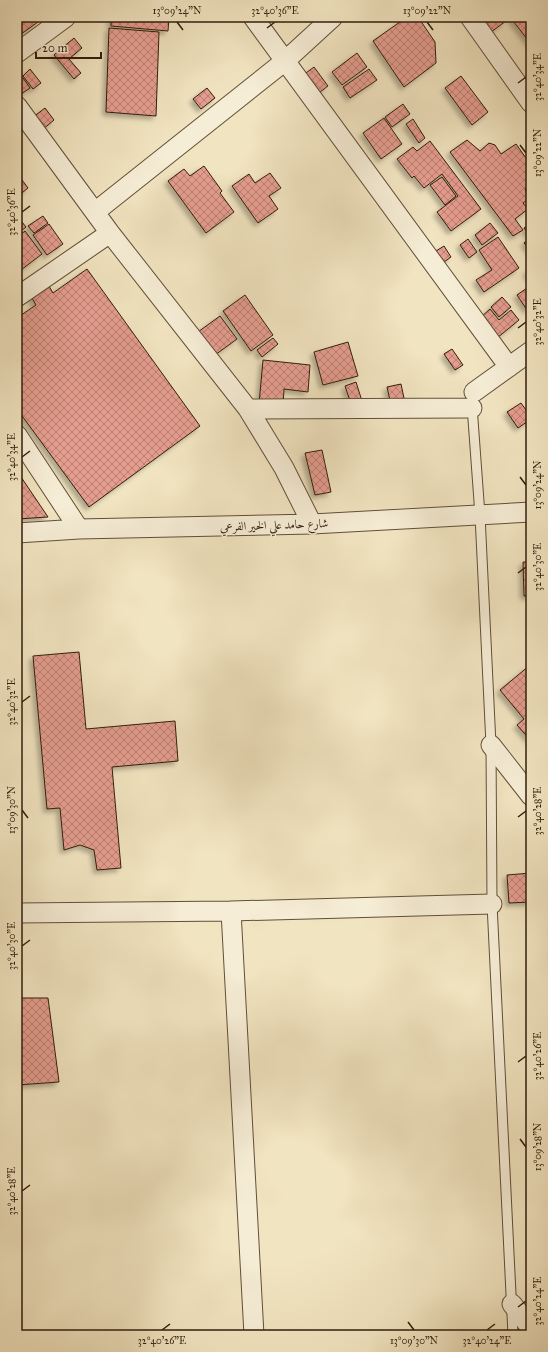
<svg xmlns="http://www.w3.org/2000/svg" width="548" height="1352" viewBox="0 0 548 1352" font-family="'IM FELL Great Primer',Amiri,serif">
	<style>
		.building { fill: url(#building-cross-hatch); stroke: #311d0b; filter: url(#shadow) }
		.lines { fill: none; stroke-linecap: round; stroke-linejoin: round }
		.lane-casing { stroke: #614f38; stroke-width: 11 }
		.street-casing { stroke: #614f38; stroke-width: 21 }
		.lane { stroke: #f6edd6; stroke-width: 9 }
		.street { stroke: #f6edd6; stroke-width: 19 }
		.ticks { fill: none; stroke: #311d0b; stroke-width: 1.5 }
		.labels { text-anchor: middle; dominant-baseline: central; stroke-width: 3; stroke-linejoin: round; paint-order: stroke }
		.street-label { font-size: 12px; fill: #311d0b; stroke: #f6edd6 }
		.neatline { fill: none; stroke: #311d0b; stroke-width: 1.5 }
		.ticks-label { font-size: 10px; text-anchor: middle; fill: #311d0b }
	</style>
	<defs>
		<pattern id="building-cross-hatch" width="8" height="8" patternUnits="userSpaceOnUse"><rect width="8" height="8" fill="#e59d8f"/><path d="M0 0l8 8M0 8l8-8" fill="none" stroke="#ba7f73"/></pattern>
		<filter id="shadow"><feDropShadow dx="-3.5" dy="3.5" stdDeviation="2" flood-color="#0004"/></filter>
	</defs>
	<rect width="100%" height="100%" fill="#f1e4c0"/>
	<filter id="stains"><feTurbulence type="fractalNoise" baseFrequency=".005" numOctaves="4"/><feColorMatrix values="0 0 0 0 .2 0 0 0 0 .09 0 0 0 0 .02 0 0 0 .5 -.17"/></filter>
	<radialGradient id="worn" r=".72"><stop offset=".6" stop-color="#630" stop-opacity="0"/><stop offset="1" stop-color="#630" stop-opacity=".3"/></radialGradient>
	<path class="building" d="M17,17H34L38,22L17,37Z
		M111,17H169L168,31L111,26Z
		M407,17H418L435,42L436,63L404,87L373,41Z
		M490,17H503L506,21L491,32L483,22Z
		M510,17H531V44Z
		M109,28L159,32L156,116L106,112Z
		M74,38L82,48L69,59L81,73L74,79L54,55Z
		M357,53L367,67L342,85L332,72Z
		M314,67L328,86L316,95L302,76Z
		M30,69L41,83L33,89L23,76Z
		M369,69L377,80L350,98L343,87Z
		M21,75L30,88L18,96L17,78Z
		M461,76L488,112L472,125L445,88Z
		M531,76V89L525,81Z
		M207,88L215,98L201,109L193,99Z
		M403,104L410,114L392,127L385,117Z
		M45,108L54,120L42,130L32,118Z
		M384,118L402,144L381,159L363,133Z
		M413,119L425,138L419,143L406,124Z
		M467,140L480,151L489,143L495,145L501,154L516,144L531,165V185L525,189L529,199L523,203L528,209L515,219L523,230L513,236L450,152Z
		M430,141L481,209L451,231L437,212L458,196L442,174L424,188L414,176L412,178L397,159L413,147L417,151Z
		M204,166L222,191L220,193L234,212L206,233L168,181L184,169L190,176Z
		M17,173L28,188L17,197Z
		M270,173L281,188L269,196L278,209L258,223L232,186L249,174L255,183Z
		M442,177L456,196L445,205L430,185Z
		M43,216L48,223L34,233L28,226Z
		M18,217L26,227L17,234V218Z
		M490,223L498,233L482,245L475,235Z
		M49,224L63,244L47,255L33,235Z
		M531,224V234L529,235L524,228Z
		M25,231L42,254L17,273V237Z
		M498,237L519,268L484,292L476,280L492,270L479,250Z
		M531,237V251L524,243Z
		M468,239L477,252L469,258L460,245Z
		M444,246L451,257L440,265L433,253Z
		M87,269L200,426L89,507L17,409V318L36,305L29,293L46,281L53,293Z
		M531,269V279L526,272Z
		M527,288L531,294V307L527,310L517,295Z
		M245,295L273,335L251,351L223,311Z
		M502,297L511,307L499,317L491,307Z
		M490,309L499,320L511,310L519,320L497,338L481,317Z
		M220,316L237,339L208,360L191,337Z
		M273,338L278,344L262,357L257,350Z
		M348,342L358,376L323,385L314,352Z
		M452,349L463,365L455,370L444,354Z
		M263,360L310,365L308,392L284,389L283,406L259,404Z
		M356,382L362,401L351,404L345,386Z
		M401,384L405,403L391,405L387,387Z
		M521,403L531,417V419L518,428L507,412Z
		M322,450L331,492L315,495L305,453Z
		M17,471L48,517L17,519Z
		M523,562H531V596H524Z
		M79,652L86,729L175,721L178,761L112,767L121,868L97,870L94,850L80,845L64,850L60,808L47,809L33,656Z
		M529,666L531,668V741L517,725L524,719L500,690Z
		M531,873V902L509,903L507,875Z
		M17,998H48L59,1082L17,1085Z"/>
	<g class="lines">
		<defs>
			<path id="lane" d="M472,406L480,515L491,745L492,904L513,1335"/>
			<path id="street" d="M253,17L509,367
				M470,17L531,103
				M17,53L66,17
				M17,106L110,233L248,409L284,468L312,524
				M95,212L285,61L333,17
				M17,297L110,233
				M474,392L531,351
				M248,409L472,408
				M17,435L79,529
				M17,533L79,529L312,524L531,512
				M491,745L531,796
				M231,911L254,1335
				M17,913L231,911L492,904
				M512,1304L531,1328"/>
		</defs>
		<use href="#lane" class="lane-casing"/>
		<use href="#street" class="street-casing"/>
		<use href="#lane" class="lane"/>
		<use href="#street" class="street"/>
	</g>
	<path class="ticks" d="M177,22L183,30M427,22L433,30M267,28L275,22M518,83L526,77M520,145L526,153M22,212L30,206M518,328L526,322M22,457L30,451M520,477L526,485M518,573L526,567M22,702L30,696M22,810L28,818M518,817L526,811M22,946L30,940M518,1062L526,1056M520,1139L526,1147M22,1191L30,1185M518,1307L526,1301M408,1322L414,1330M162,1330L170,1324M487,1330L495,1324"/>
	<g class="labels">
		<g class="street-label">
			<text transform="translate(274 525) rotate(-2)">شارع حامد علي الخير الفرعي</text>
		</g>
	</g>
	<rect width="548" height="1352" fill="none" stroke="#f1e4c0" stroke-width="44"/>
	<path d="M36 52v6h65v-6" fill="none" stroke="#311d0b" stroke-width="2"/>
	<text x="42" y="52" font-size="12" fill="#311d0b" stroke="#f6edd6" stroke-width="3" paint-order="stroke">20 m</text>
	<rect x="22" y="22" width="504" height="1308" class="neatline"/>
	<g class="ticks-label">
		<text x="177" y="14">13°09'24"N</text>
		<text x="275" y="14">32°40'36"E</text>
		<text x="427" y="14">13°09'22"N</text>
		<text transform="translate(537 77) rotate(-90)" y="4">32°40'34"E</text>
		<text transform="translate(537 153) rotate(-90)" y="4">13°09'22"N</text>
		<text transform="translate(11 212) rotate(-90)" y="4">32°40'36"E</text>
		<text transform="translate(537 322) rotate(-90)" y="4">32°40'32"E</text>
		<text transform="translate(11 457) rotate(-90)" y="4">32°40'34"E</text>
		<text transform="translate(537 485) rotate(-90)" y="4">13°09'24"N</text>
		<text transform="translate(537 567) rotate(-90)" y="4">32°40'30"E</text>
		<text transform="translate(11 702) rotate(-90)" y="4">32°40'32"E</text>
		<text transform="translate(11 810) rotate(-90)" y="4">13°09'30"N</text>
		<text transform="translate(537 811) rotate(-90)" y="4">32°40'28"E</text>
		<text transform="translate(11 946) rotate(-90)" y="4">32°40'30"E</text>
		<text transform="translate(537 1056) rotate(-90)" y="4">32°40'26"E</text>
		<text transform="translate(537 1147) rotate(-90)" y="4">13°09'28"N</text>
		<text transform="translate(11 1191) rotate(-90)" y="4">32°40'28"E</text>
		<text transform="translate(537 1301) rotate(-90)" y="4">32°40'24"E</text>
		<text x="162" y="1344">32°40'26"E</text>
		<text x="414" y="1344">13°09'30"N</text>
		<text x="487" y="1344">32°40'24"E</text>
	</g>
	<rect width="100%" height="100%" filter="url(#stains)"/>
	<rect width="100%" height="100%" fill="url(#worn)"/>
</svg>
